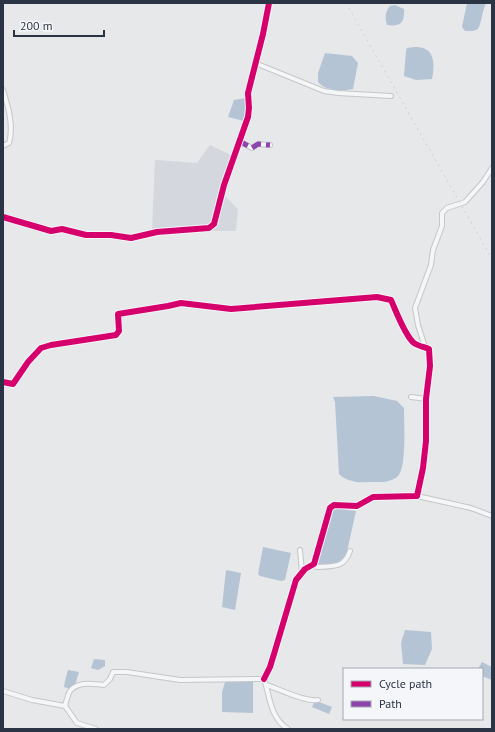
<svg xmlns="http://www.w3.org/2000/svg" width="495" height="732" viewBox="0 0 495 732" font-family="'PT Sans',sans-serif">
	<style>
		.built { fill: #d4d7dd }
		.water { fill: #b4c4d5 }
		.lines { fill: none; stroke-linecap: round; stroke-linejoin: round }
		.minor-casing { stroke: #c4c6c8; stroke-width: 6 }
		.minor { stroke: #f5f6f7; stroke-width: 4 }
		.rail { stroke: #cecfd2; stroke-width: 1; stroke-dasharray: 2 4; stroke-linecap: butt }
		.quiet { stroke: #8e44ad; stroke-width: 5; stroke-dasharray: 10 5; stroke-linecap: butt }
		.cycleway-casing { stroke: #f4f6f9; stroke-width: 8 }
		.cycleway { stroke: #d6006c; stroke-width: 6 }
	</style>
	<rect width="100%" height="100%" fill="#e6e8ea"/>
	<path class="built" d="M210,145L237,158L225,196L238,209L236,231H152L155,160L197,163Z"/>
	<path class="water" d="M467,3H486C482,12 482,21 478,29L473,31H465L462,27Z
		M395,5L404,9C405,23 400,27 387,25C385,19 385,11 390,6Z
		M414,47C416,47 421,47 423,48C436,52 434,69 432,79L416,80L404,76L406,51L407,48Z
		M325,53L352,56L358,63L353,89C341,91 327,92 318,82V73Z
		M246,98C249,107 248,113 244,121L228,117L234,100Z
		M374,396L397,401L404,408C404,422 407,470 397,477C389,483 380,482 370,482C359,483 347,482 339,474L335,402L333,397Z
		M334,508L356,511L346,556L344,561C334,564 326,565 317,565Z
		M263,547L291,553L285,580L281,581L260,576L258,574Z
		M226,570L241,573L235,610L222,607Z
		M405,630L431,632L432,649L425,665L403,664L401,643Z
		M94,659L105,660V666L98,670L91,668Z
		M482,662L492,667V680L482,676V669H478Z
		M68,670L79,672L75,685L70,689L64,687L65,681Z
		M225,682H253V713L222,712V692Z
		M319,702L332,707L329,714L312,707L314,703Z"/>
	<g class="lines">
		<defs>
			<path id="minor" d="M255,63L324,91L338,93L391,96
				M3,90C8,106 14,126 9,143L3,146
				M239,141L252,148L258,144L270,145
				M3,217L51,231L62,229L86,235H111L131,238L157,232L209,228L214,224L224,185L248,117L249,108L248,93L263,34L269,3
				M425,347L418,325L415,308L431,265L433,250L442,226V213L447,208L465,202L483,182L492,168
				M3,382L13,384L28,362L41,348L51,345L116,335L119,331L118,314L168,306L181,303L231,309L377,297L391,300C396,311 405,336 414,343C418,346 424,347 429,349L430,366L426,399V441L423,468L417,496L373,497L357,506L334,505L330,508L314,564L305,569L296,580L274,654L270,667L264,679
				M411,397L426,399
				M417,496L471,508L492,516
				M300,550L302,572
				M314,564L317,567C334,566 344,568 350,551
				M266,685C280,689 304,702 318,700
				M3,691L32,700L65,706
				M96,729L77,723L65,706C66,702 68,694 70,691C78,681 93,684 104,685L110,679L113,672H127L180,680L264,679C270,696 270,718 288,729"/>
		</defs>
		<use href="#minor" class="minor-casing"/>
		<use href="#minor" class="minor"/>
		<path class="rail" d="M346,3L492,259"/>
		<path class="quiet" d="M239,141L252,148L258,144L270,145"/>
		<defs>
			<path id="cycleway" d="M3,217L51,231L62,229L86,235H111L131,238L157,232L209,228L214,224L224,185L248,117L249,108L248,93L263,34L269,3
				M3,382L13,384L28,362L41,348L51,345L116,335L119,331L118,314L168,306L181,303L231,309L377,297L391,300C396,311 405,336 414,343C418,346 424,347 429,349L430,366L426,399V441L423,468L417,496L373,497L357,506L334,505L330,508L314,564L305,569L296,580L274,654L270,667L264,679"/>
		</defs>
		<use href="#cycleway" class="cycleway-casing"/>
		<use href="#cycleway" class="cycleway"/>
	</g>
	<rect width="495" height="732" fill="none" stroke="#2b3445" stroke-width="8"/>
	<rect x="343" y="668" width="140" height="52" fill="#f4f6f9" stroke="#a4a8b1"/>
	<rect x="351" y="681" width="20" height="6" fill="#d6006c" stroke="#a4a8b1"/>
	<text x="379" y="688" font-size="12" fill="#2b3445">Cycle path</text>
	<rect x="351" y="701" width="20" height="6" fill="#8e44ad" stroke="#a4a8b1"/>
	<text x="379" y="708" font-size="12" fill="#2b3445">Path</text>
	<path d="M14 30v6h90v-6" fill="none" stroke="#2b3445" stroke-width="2"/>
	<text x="20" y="30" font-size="12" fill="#2b3445" stroke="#f4f6f9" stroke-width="3" paint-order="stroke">200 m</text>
</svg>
